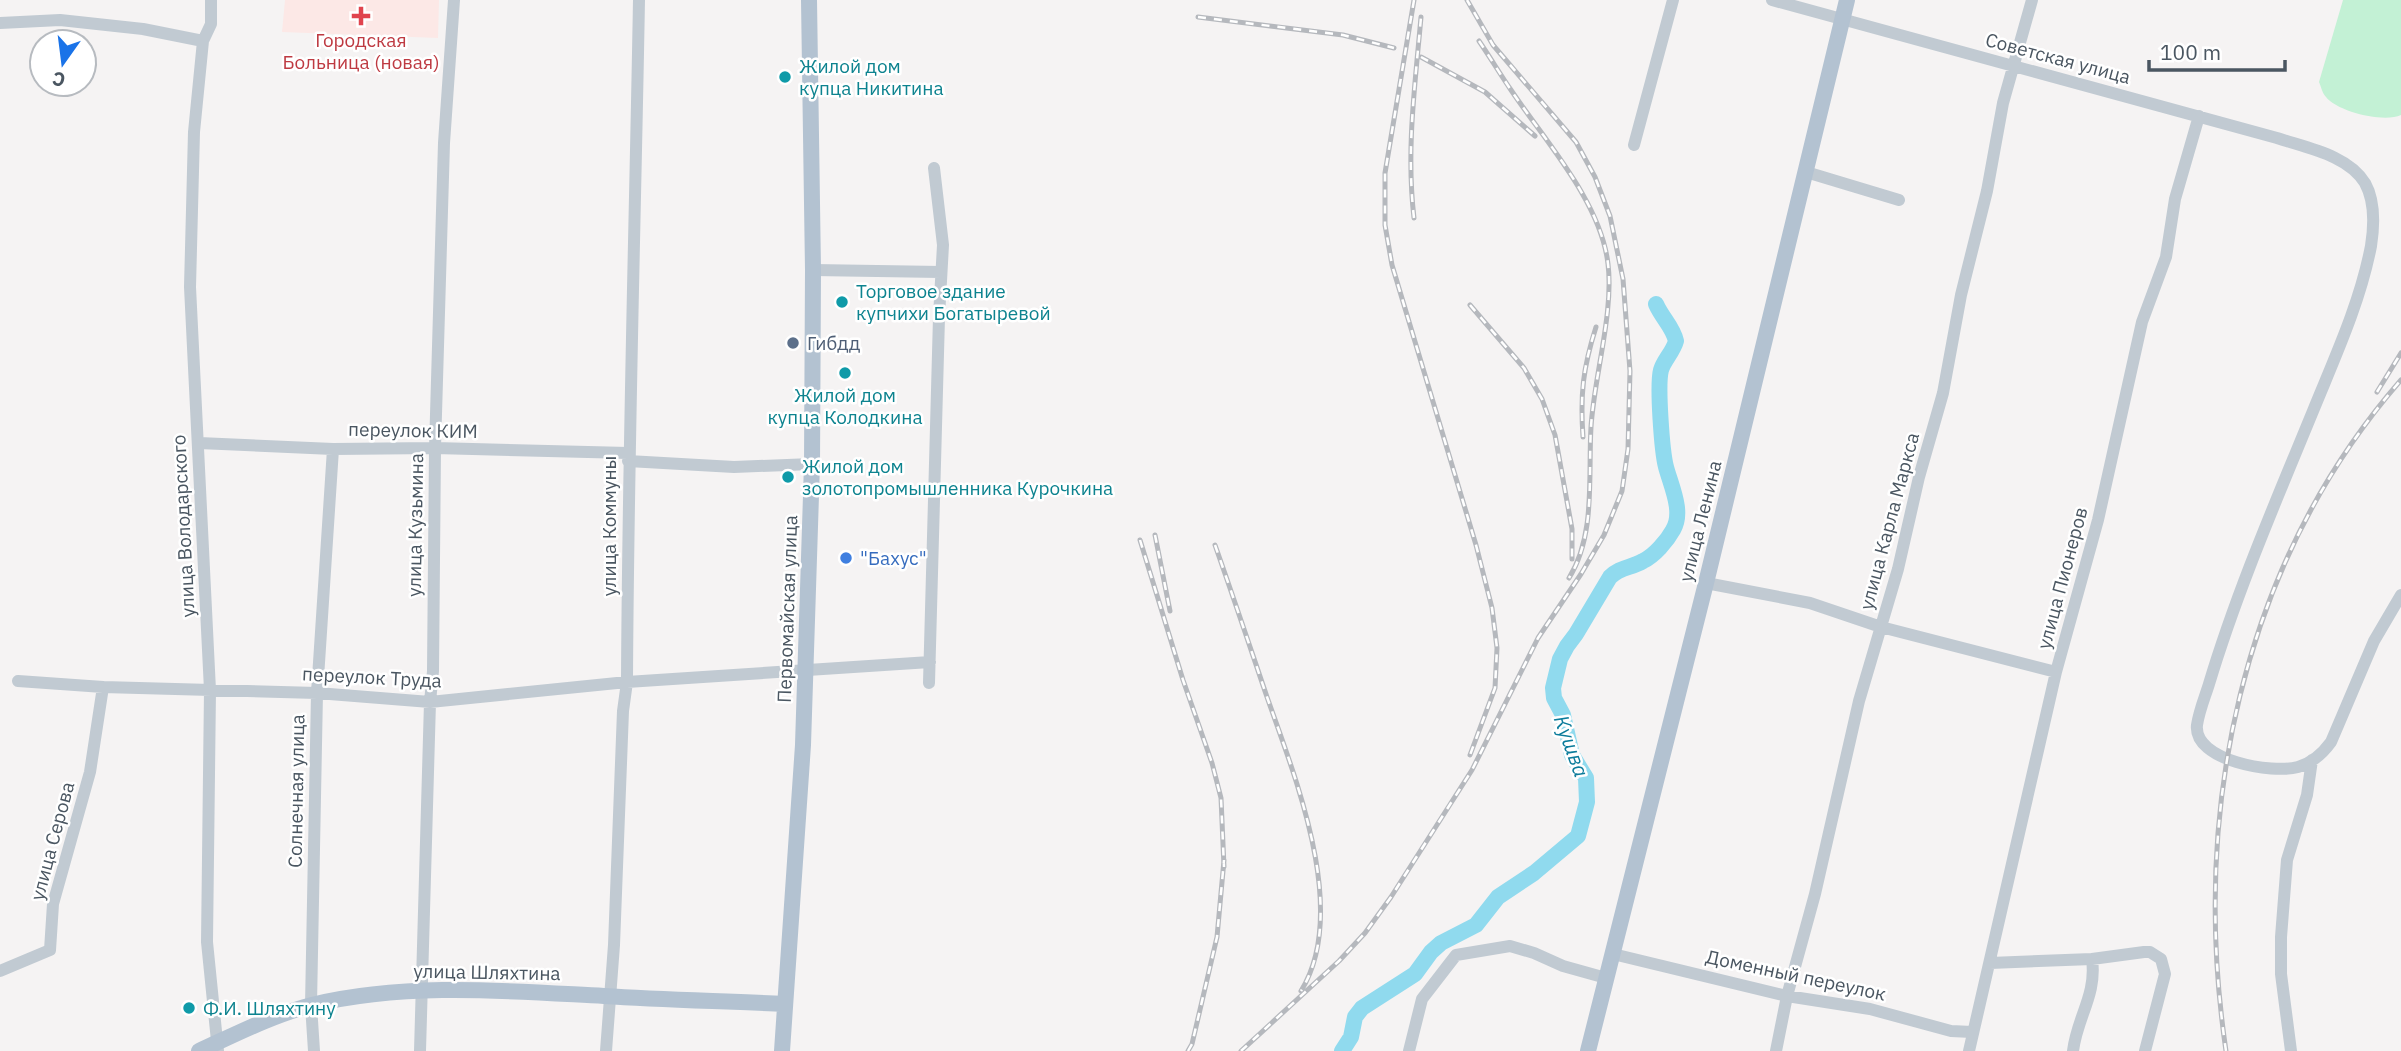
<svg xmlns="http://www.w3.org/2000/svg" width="2401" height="1051" viewBox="0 0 2401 1051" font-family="'IBM Plex Sans',sans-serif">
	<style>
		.medical { fill: #fce8e6 }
		.green { fill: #c3f1d5 }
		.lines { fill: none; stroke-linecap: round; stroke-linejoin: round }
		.river { stroke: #90daee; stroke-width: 16 }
		.minor { stroke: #c1cad2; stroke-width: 12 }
		.major { stroke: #b3c2d1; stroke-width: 16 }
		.rail-casing { stroke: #b5b8bd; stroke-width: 5 }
		.rail { stroke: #fff; stroke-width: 2.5; stroke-dasharray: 8; stroke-linecap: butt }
		.health-dot { fill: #e0444e; stroke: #fff; stroke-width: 2.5 }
		.culture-dot { fill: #0f9aa8; stroke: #fff; stroke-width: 2.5 }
		.service-dot { fill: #5c6f8a; stroke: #fff; stroke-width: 2.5 }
		.shop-dot { fill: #3f7fe0; stroke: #fff; stroke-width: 2.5 }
		.labels { text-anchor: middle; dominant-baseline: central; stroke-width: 5; stroke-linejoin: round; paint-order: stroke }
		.health-label { font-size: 19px; fill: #be3a42; stroke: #fff }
		.street-label { font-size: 19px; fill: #4a5661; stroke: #fff }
		.culture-label { font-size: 19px; fill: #0d838f; stroke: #fff; text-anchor: start }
		.service-label { font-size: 19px; fill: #4e5e75; stroke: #fff; text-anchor: start }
		.shop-label { font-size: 19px; fill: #366cbe; stroke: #fff; text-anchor: start }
		.water-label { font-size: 21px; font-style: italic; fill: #0c7c9b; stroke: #fff }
	</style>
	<rect width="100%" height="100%" fill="#f5f3f3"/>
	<path class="medical" d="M285,0H439L438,38L282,32Z"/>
	<path class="green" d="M2343,0H2401V115C2384,123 2338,112 2326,97C2322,93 2321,86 2319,82Z"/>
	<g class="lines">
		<path class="river" d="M1342,1051L1351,1037L1355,1017L1362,1008L1415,974L1431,952L1441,943L1476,925L1498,897L1534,873L1578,836L1587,802L1586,778L1572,755L1563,715L1554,698L1553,688L1560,659L1567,646L1576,634L1610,577C1620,567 1631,568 1643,561C1654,556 1667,541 1673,530C1684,512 1671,486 1666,467C1662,452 1657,385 1661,370C1664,360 1673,352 1676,341C1673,327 1662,318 1656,304"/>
		<path class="minor" d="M211,0V24L203,41L194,132L190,287L210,690L207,942L218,1051
			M1772,0L2277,138C2307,148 2348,155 2365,183C2375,201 2374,227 2371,246C2360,303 2335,357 2313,411C2276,501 2237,591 2209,684C2205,697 2199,711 2197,725C2193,761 2273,774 2298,767C2312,763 2323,753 2331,742L2374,641L2401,595
			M0,23L60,20L143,29L203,41
			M1634,145L1673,0
			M1806,172L1899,200
			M813,270L941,272
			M199,443L333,449L435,448L628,453
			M628,461L734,467L812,464
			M1706,583L1810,603L1881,627L2056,672
			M18,681L103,687L317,693L430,702L627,682L930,662
			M929,683L939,317L943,245L934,168
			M1613,954L1787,996L1870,1009L1951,1031L1972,1032
			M1990,963L2092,959L2144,952H2150L2161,959L2165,974L2145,1051
			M0,971L50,950L53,904L90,772L103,687
			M314,1051L311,1005L317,693L333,449
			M420,1051L430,702L433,671L435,448L444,143L454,0
			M606,1051L614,945L623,711L627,682C628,455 635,227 639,0
			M1409,1051L1422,999L1456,955L1510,946L1534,953L1563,966L1606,978
			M1776,1051L1787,996L1815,894L1859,701L1898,569L1919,477L1943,393L1961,295L1987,191L2003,103L2032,0
			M1969,1051L2056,672L2098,520L2142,322L2166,257L2175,199L2199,116
			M2073,1051C2077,1017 2097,995 2092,959
			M2291,1051L2281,974V937L2287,860L2307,795L2312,760"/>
		<path class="major" d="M199,1051C236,1034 273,1015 312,1005C407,982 508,991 604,996C664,1000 725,1001 785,1004
			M782,1051L803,745L812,464L813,270L809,0
			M1588,1051L1706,583L1847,0"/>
		<defs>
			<path id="rail" d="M1414,0L1385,173V225L1392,265L1476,545L1492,608L1497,648L1495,688L1470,755
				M1198,17L1343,35L1394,48
				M1479,41C1490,57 1500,74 1511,90C1545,141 1601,202 1608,264C1614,312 1594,377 1591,427C1588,476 1596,535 1569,578
				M1421,57L1485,92L1535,136
				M1414,218C1406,150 1415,86 1421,17
				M1470,305L1524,368L1542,399L1555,435L1572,529V559
				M2377,392L2401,353
				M1583,437C1580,394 1583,368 1596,327
				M1155,535L1170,611
				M1140,540L1183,680L1212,763L1221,798L1224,867
				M1215,545C1233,596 1250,647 1267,697C1295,777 1350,912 1301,991
				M1188,1051L1192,1044L1217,937L1224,860
				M1241,1051L1339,961L1365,933L1391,897L1472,770L1538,638L1581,574L1604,535L1622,491L1628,449L1630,371L1623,279L1610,216L1595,177L1576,142L1493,45L1467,0
				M2226,1051C2191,813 2240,565 2401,380"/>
		</defs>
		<use href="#rail" class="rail-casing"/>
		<use href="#rail" class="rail"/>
	</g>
	<path class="health-dot" d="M357.5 5.5h7v7h7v7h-7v7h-7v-7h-7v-7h7z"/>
	<g class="culture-dot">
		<circle cx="785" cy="77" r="7"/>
		<circle cx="842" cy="302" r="7"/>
		<circle cx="845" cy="373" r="7"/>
		<circle cx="788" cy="477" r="7"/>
		<circle cx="189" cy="1008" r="7"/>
	</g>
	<circle class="service-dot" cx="793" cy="343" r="7"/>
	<circle class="shop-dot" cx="846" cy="558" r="7"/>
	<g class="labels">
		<g class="health-label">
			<text x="361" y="40">Городская<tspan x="361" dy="22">Больница (новая)</tspan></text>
		</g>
		<g class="street-label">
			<text transform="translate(2058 58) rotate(15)">Советская улица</text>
			<text transform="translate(413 430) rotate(1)">переулок КИМ</text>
			<text transform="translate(1700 521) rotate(-76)">улица Ленина</text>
			<text transform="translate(1889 521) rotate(-75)">улица Карла Маркса</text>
			<text transform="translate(415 525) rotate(-89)">улица Кузьмина</text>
			<text transform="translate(183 526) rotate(-93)">улица Володарского</text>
			<text transform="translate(609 526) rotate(-90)">улица Коммуны</text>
			<text transform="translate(2062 578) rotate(-75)">улица Пионеров</text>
			<text transform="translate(787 609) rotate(-88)">Первомайская улица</text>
			<text transform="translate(372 677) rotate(3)">переулок Труда</text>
			<text transform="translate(296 791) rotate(-89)">Солнечная улица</text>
			<text transform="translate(52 841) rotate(-75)">улица Серова</text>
			<text transform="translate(487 972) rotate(1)">улица Шляхтина</text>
			<text transform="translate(1796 975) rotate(12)">Доменный переулок</text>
		</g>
		<g class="culture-label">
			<text x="799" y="66">Жилой дом<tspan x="799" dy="22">купца Никитина</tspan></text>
			<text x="856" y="291">Торговое здание<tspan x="856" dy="22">купчихи Богатыревой</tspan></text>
			<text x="845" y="395" text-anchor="middle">Жилой дом<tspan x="845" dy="22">купца Колодкина</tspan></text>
			<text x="802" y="466">Жилой дом<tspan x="802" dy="22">золотопромышленника Курочкина</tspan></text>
			<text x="203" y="1008">Ф.И. Шляхтину</text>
		</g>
		<g class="service-label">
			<text x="807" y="343">Гибдд</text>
		</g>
		<g class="shop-label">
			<text x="860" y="558">"Бахус"</text>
		</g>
		<g class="water-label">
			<text transform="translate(1572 746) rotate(70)">Кушва</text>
		</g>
	</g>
	<g transform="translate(63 63) rotate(194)"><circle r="33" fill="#ffffff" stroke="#b7bbc0" stroke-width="2"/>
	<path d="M0-5L12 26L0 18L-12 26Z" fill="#1a73e8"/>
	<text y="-10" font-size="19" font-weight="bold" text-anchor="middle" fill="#4a5661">С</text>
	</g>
	<path d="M2149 60v10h136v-10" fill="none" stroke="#4a5661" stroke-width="3.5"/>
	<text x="2160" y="60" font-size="21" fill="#4a5661" stroke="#ffffff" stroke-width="5" paint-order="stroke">100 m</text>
</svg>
